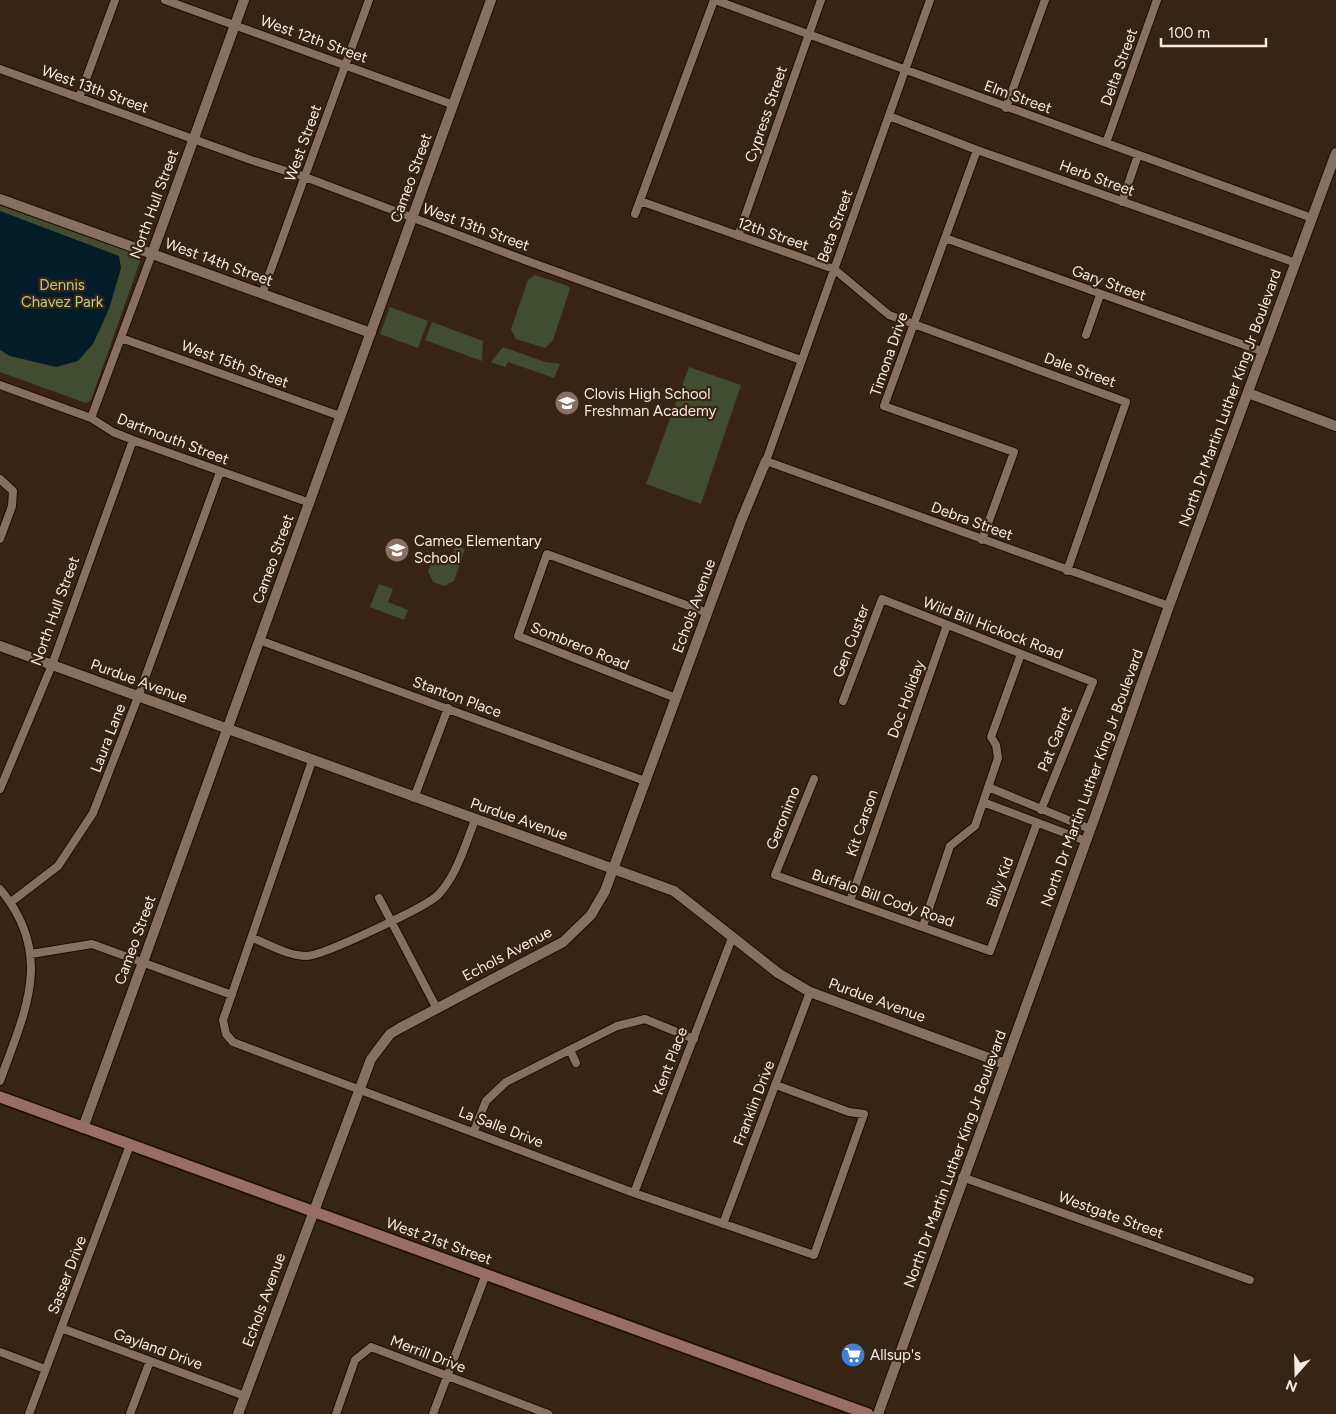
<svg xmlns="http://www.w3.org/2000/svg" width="1336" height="1414" viewBox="0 0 1336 1414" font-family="Figtree,sans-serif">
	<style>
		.green { fill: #424d2f }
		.water { fill: #021c28 }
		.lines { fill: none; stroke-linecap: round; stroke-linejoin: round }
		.minor-casing { stroke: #1d0c01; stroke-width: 10 }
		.tertiary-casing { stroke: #1d0c01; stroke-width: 12 }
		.secondary-casing { stroke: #1d0c01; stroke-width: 14 }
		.minor { stroke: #87705e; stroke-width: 8 }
		.tertiary { stroke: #87705e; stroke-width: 10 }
		.secondary { stroke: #986e63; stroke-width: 11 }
		.labels { text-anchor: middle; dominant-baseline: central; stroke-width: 4.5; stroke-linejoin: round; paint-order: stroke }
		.street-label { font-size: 15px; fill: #f7eae0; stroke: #372413 }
		.park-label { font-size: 15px; fill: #b3cd86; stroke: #372413 }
		.poi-label { font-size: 15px; fill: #f7eae0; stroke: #372413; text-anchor: start }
	</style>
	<rect width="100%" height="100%" fill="#372413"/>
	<path class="green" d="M0,204L138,254L141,259L91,400L86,403L0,372Z
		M535,275L568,286L570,289L553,340L545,348L516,339L511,329L528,280Z
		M390,307L428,321L418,348L380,334Z
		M432,322L483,341L482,361L425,340Z
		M503,347L545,362L560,364L554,378L508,362L505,367L491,362Z
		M689,367L741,385L701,504L646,484Z
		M456,546L465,549L454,581L444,586L433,582L428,571L433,558L449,563Z
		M379,584L393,589L388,602L408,610L404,620L370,607Z"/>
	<path class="water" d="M0,211L119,256L121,268L109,309L93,344L78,361L56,367L10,356L0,350Z"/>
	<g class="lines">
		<defs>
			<path id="minor" d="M165,0L454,105
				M715,0L1312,218
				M930,0L766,461L1169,606
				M0,69L251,160L305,177L530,262L801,360
				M79,98L115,0
				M1006,108L1045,0
				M889,116L977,150L1296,263
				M1106,143L1157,0
				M977,150L884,406L1014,452L982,540
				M640,201L834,269L889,315L1126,402L1067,571
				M1122,202L1138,155
				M635,214L714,0
				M738,236L821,0
				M945,238L1264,352
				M262,294L369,0
				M1086,335L1100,295
				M121,338L340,416
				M0,385L91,418L113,432L133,440L310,503
				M91,418L152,254
				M0,479L13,491L12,506L0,539
				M259,640L645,781
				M676,698L518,636L547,554L708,613
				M843,701L882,599L1093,682L1041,810
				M312,761L223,1020L226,1034L233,1042L634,1193L814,1255L864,1114L849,1112L776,1085
				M814,779L775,875L990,951L1037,823
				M988,787L1090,829
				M0,789L52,665L133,440
				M414,798L448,708
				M983,802L1086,841
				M0,889C55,955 25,1011 0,1081
				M379,898L436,1007
				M850,901L947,625
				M11,902L58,866L93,813L138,697L220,472
				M923,926L950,846L975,826L998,758L996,745L991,737L1021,654
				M253,938C269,945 289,956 307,956C322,956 428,906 438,895C457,875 465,845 475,820
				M31,954L92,944L232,995
				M570,1050L576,1063
				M474,1131L486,1101L506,1082L617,1026L645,1019L694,1039
				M962,1177L1250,1280
				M634,1193L732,938
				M723,1224L810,992
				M61,1328L245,1396
				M0,1352L45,1369
				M29,1414L130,1145
				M130,1414L150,1361
				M336,1414L355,1360L371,1347L548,1414
				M433,1414L486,1274"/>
			<path id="tertiary" d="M0,199L371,333
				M152,254L244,0
				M1248,393L1336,426
				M0,646L674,891L778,973L810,992L1005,1064
				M83,1128L491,0
				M238,1414L371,1059L390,1034L400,1028L563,942L591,915L605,891L741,521L766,461
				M878,1414L1097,811L1169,606L1336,153"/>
			<path id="secondary" d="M0,1097L868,1414"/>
		</defs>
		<use href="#minor" class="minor-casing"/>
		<use href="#tertiary" class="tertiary-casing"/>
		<use href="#secondary" class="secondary-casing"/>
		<use href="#minor" class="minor"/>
		<use href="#tertiary" class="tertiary"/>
		<use href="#secondary" class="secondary"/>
	</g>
	<defs>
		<symbol id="school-disc" viewBox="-11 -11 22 22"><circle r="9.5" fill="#8d6e63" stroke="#372413"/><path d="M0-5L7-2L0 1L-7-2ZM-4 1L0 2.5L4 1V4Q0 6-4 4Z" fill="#fff"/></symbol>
		<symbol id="supermarket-disc" viewBox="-11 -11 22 22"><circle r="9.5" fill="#3f7fe0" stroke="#372413"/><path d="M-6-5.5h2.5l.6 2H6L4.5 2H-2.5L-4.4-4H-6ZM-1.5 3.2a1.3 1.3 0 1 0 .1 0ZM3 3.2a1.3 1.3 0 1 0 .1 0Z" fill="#fff"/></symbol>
	</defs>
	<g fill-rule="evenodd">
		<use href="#school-disc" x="553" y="389" width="28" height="28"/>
		<use href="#school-disc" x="383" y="536" width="28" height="28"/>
		<use href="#supermarket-disc" x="839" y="1341" width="28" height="28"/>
	</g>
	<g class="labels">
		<g class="street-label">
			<text transform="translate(314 39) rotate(20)">West 12th Street</text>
			<text transform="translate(1119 67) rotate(-70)">Delta Street</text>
			<text transform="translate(95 89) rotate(20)">West 13th Street</text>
			<text transform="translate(1018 97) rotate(20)">Elm Street</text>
			<text transform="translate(766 114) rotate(-71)">Cypress Street</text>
			<text transform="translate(303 143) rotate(-70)">West Street</text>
			<text transform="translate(411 178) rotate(-70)">Cameo Street</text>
			<text transform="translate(1097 178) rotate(20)">Herb Street</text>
			<text transform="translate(154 204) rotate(-70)">North Hull Street</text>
			<text transform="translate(835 226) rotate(-70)">Beta Street</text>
			<text transform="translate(476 227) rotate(20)">West 13th Street</text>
			<text transform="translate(773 234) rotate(19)">12th Street</text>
			<text transform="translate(219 262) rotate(20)">West 14th Street</text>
			<text transform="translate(1109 283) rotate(20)">Gary Street</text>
			<text transform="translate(889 354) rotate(-71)">Timona Drive</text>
			<text transform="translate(235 364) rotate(20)">West 15th Street</text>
			<text transform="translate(1080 370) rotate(20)">Dale Street</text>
			<text transform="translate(1230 398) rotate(-70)">North Dr Martin Luther King Jr Boulevard</text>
			<text transform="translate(173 439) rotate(21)">Dartmouth Street</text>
			<text transform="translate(972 521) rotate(20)">Debra Street</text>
			<text transform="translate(273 559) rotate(-70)">Cameo Street</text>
			<text transform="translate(694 606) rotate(-70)">Echols Avenue</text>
			<text transform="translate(55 611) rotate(-70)">North Hull Street</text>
			<text transform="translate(993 628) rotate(21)">Wild Bill Hickock Road</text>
			<text transform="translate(851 641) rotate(-69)">Gen Custer</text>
			<text transform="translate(580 646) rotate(22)">Sombrero Road</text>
			<text transform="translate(139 681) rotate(20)">Purdue Avenue</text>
			<text transform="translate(457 697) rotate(20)">Stanton Place</text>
			<text transform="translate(906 699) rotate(-70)">Doc Holiday</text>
			<text transform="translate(108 738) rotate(-69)">Laura Lane</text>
			<text transform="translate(1055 739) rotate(-68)">Pat Garret</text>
			<text transform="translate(1092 778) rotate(-70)">North Dr Martin Luther King Jr Boulevard</text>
			<text transform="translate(783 818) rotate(-68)">Geronimo</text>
			<text transform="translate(519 819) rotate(19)">Purdue Avenue</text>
			<text transform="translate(862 823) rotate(-71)">Kit Carson</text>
			<text transform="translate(1000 882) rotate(-70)">Billy Kid</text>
			<text transform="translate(883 898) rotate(19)">Buffalo Bill Cody Road</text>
			<text transform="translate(135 940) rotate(-70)">Cameo Street</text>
			<text transform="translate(507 954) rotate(-28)">Echols Avenue</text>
			<text transform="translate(877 1000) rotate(20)">Purdue Avenue</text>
			<text transform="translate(670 1061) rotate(-69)">Kent Place</text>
			<text transform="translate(754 1103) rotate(-69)">Franklin Drive</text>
			<text transform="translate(501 1127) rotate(21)">La Salle Drive</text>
			<text transform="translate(955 1159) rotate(-70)">North Dr Martin Luther King Jr Boulevard</text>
			<text transform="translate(1111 1215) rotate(20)">Westgate Street</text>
			<text transform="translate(439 1241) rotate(20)">West 21st Street</text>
			<text transform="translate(67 1275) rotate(-69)">Sasser Drive</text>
			<text transform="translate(264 1300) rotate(-70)">Echols Avenue</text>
			<text transform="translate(158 1349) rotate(20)">Gayland Drive</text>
			<text transform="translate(428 1354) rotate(21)">Merrill Drive</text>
		</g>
		<g class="park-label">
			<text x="62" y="285">Dennis<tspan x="62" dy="17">Chavez Park</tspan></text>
		</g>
		<g class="poi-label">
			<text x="584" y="394">Clovis High School<tspan x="584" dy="17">Freshman Academy</tspan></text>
			<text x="414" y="541">Cameo Elementary<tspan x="414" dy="17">School</tspan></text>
			<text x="870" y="1355">Allsup's</text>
		</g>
	</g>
	<g transform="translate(1296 1374) rotate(200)" stroke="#372413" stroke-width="4" paint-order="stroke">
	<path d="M0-4L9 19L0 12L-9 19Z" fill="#f7eae0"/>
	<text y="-8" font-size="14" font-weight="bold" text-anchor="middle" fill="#f7eae0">N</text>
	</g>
	<path d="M1161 38v8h105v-8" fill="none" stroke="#f7eae0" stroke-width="2.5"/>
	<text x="1168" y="38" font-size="15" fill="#f7eae0" stroke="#372413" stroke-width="4" paint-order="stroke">100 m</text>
</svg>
